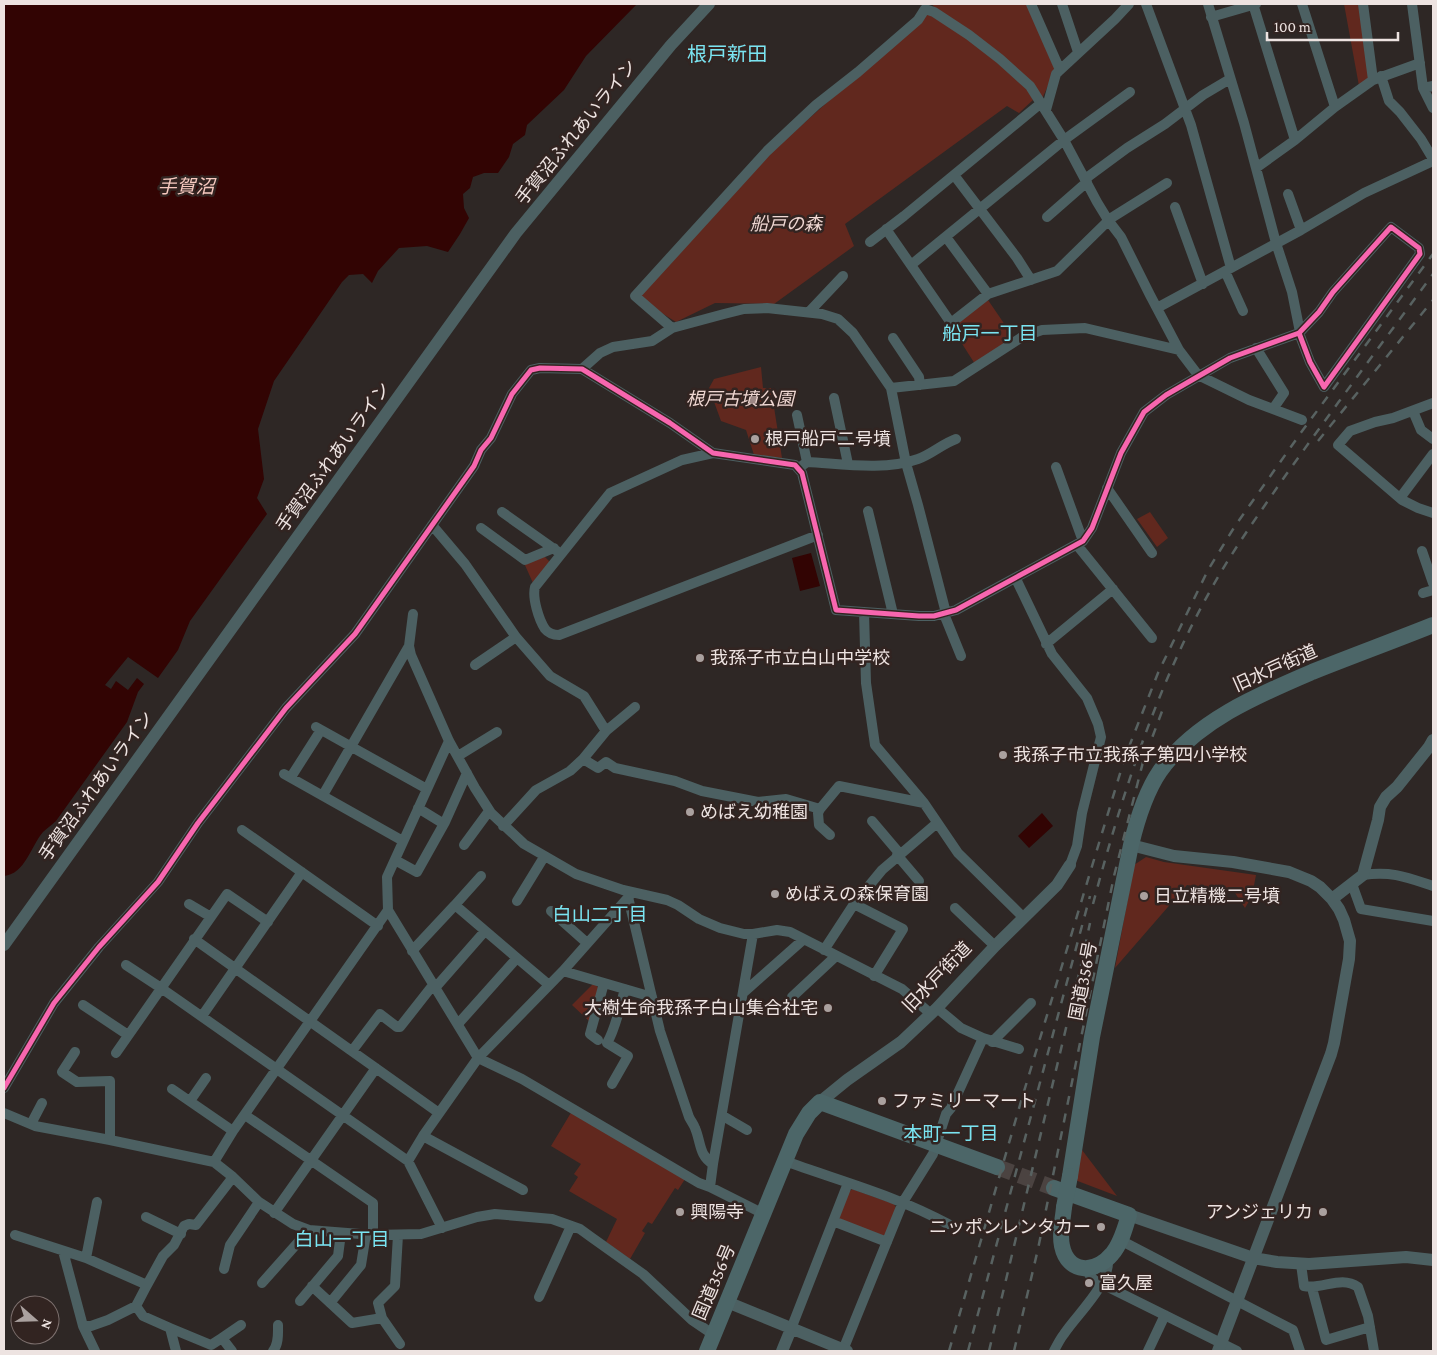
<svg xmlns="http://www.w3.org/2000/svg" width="1437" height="1355" viewBox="0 0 1437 1355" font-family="'Crimson Pro','Noto Sans JP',serif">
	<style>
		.green { fill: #61281e }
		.water { fill: #320403 }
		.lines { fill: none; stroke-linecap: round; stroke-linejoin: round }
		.trunk-tunnel { stroke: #4b4341; stroke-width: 16; stroke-dasharray: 16 8; stroke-linecap: butt }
		.minor { stroke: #4c6062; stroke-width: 10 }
		.tertiary { stroke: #4c6062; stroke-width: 12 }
		.trunk { stroke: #4c6668; stroke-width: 16 }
		.rail { stroke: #586261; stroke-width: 2.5; stroke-dasharray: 9 9; stroke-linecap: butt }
		.trunk-bridge { stroke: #4c6668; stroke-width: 16 }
		.cycleway-casing { stroke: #322421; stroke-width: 8 }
		.cycleway { stroke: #f766af; stroke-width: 5 }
		.poi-dot { fill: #aaa19f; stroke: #322421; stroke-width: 2 }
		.labels { text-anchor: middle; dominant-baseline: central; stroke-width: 5; stroke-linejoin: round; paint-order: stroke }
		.street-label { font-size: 18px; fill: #ede3e1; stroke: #322421 }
		.park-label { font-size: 18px; font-style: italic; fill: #efd7d2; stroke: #322421 }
		.poi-label { font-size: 18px; fill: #ede3e1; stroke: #322421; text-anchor: start }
		.water-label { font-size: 19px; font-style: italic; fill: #f7c9bf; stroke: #322421 }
		.neighbourhood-label { font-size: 19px; fill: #7ae4f1; stroke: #322421 }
		.quarter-label { font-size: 20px; fill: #7ae4f1; stroke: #322421 }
	</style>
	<rect width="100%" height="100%" fill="#2e2725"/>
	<path class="green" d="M934,4H1027L1055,70L1042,99L1033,84L933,6Z
		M1344,4H1360L1370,79L1359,86Z
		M926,14H929L968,37L1027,89L1033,100L1019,113L1007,106L845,224L854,246L774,304L715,303L676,322L652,307L642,297L641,294L766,157Z
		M988,300L1014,338L975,364L950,325Z
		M761,367L763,388H771L782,458L754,455L746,430L721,421L709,388L714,379Z
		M1150,512L1168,538L1157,547L1137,519Z
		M544,556L550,562L533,583L524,563Z
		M1146,857L1164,862L1256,875L1252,896L1245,908L1235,893L1187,885L1115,968L1134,865Z
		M593,984L596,985L599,989L589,1021L572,1005Z
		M572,1111L685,1179L678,1190L675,1188L652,1224L648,1222L642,1231L645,1233L630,1259L606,1242L617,1219L569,1191L578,1177L574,1174L581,1164L551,1146Z
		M1079,1146L1117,1196L1075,1180Z
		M852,1189L894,1204L896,1208L885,1236L840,1221L839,1218L849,1192Z"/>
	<path class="water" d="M4,4H637L586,56L564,90L527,125L525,135L513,144L509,157L498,173H484L473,177L470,188L463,194L464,208L469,218L460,234L448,252L427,246L399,248L378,271L372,283L363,274L349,275L342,282L274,381L258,429L264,479L257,498L267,514L190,621L178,650L158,678L128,657L105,685L111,689L116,681L128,690L137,678L144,684L138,692L127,722L56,821C52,825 47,828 43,832C31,846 25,874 4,876Z
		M811,553L820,586L800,591L792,558Z
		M1042,813L1053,826L1029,848L1018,836Z"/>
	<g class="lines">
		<path class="trunk-tunnel" d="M997,1167L1054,1188"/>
		<path class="minor" d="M1031,4L1060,70L1115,19L1129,4
			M1062,4L1078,52
			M1146,4L1191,125L1231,268
			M1208,4L1244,123L1276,243L1292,292L1300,332
			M1253,4L1295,140L1256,168
			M1302,4L1335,107
			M1363,4L1373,80
			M1412,4L1423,88L1433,108
			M1211,17L1256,4
			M1381,76L1389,101L1400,112L1421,139L1433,159
			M1423,88L1433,86
			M1046,110L1056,74L1060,70
			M1295,140L1335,107L1373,80L1420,63
			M954,175L1017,258L1031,280
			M1085,179L1127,148L1165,124L1203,95L1230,79
			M1288,194L1301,230
			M1175,207L1203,284
			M1047,217L1087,182
			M1108,220L1167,183
			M886,229L951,323L988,294L1057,271L1108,221
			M946,237L988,294
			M870,242L904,216L1040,104
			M911,265L1064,140L1130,92
			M1225,271L1243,311
			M1157,308L1301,230L1364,193L1433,161
			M809,312L843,276
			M672,328L635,296L767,151L816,105L858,72L918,20L925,9L934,12L969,35L1000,59L1030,86L1064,140L1097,202L1108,220L1121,237L1150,295L1179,350L1198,375L1249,400L1302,420
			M893,338L919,377L920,385
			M1256,348L1284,393L1273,409
			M582,369L600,353L613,347L652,341L672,328L724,314L744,309L767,308L822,314L838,319L853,333L891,388L954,381L1022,337L1042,330L1085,328L1179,350
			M891,388L906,463L918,505L946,613
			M834,398L848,464
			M1433,403L1393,418L1375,422L1350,431L1338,445L1402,500L1418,508L1433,513
			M1413,411L1421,430L1433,439
			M797,415L807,462
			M713,453L682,460L610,493L535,587C532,598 539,620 545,629C549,634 554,635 559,635L818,535
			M1056,467L1083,541
			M799,468L807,462C843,464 884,471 918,459C932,454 942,444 956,439
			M1107,488L1152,553
			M1400,498L1433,454
			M868,511L893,614
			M502,512L557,551
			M432,525L465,564L516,637L550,676L584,696L606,731
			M481,528L525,560L554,548
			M1077,545L1152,638
			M1422,551L1433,583
			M1016,579L1052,654L1087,698L1098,724L1101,737L1082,813L1077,846L1070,865
			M1423,593L1433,590
			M864,612L866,683L875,745L924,803L958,853L1024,918
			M413,614L409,646L411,655L449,741L475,788L491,813L524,844L576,874L623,890L667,900L678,905L699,919L720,928L744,934H753L777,930L790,932L902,989L931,1014
			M944,614L961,656
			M1046,644L1113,589
			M475,665L516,637
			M316,727L427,789
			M449,741L387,877L388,910L478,1058L522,1079L699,1183L710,1187
			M458,756L497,732
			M583,759L598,768L606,762L615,768L675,781L702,791L758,802L786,799L820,809L839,786L924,803
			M284,774L403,841
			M291,777L321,730
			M323,795L409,646
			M418,808L444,824
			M820,809L818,813L819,825L830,835
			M872,821L900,854
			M503,826L536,790L570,771L583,759L606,731L635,707
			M242,830L378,926
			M464,845L489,811
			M897,855L919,881
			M395,860L417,872L445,822L467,773
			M1363,875C1392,871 1406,877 1433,886
			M1352,884L1361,909L1433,921
			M628,897L660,1031L689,1117C691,1121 694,1125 695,1128C701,1142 699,1156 713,1164L710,1187L764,1214
			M517,901L544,857
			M189,904L211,917
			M854,904L903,929L874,976
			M455,905L481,876
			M955,908L995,946
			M551,911L587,943
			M194,939L439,1113
			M824,950L854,904L882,870L937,823
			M412,951L455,905L517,958L458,1024
			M517,958L549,985
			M126,965L161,988L408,1161L423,1136L478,1058L563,971L632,893
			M563,971L652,997
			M435,988L485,931
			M743,993L804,939
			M792,997L836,956
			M83,1005L128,1035
			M937,1008L961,1028L983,1038L1019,1049
			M202,1016L302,872
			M598,1040L590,1034L604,983
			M992,1042L1031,1003
			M352,1051L380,1014L397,1027H400L433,985
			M75,1052L62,1072L77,1082L110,1081V1140L214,1162L233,1177L259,1202L293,1224L309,1230L373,1235L421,1234L477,1217L495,1214L552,1219L580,1229L591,1237L643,1274L692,1320L714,1335
			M116,1053L227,894L268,922
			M612,1084L628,1056L607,1043C616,1028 620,1006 625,989
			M4,1088L54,1003L99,947L158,882L198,823L286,708L355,634L474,466L481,450L491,438L512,394L531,370L540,368L582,369L670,423L713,453L795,465L802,473L836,610L919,616H934L956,610L1083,541L1092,528L1121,453L1144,412L1166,395L1230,358L1299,333L1300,332L1319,312L1333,292L1391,227L1419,248L1420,254L1324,387L1310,362L1299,333
			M172,1089L233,1131
			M190,1101L206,1078
			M4,1113L35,1126L110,1140
			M245,1115L373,1203V1235
			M723,1116L747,1130
			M31,1124L42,1103
			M423,1136L523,1190
			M408,1161L442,1228
			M785,1161C840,1181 897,1196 948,1224
			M214,1162L233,1131L388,910
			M713,1164L753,934
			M274,1213L376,1068
			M146,1217L181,1234
			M833,1221L887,1242
			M15,1235L86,1258L147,1285L163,1256L174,1245L184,1226L189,1224L196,1225L233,1177
			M398,1235L395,1286L378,1303L382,1318L400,1344
			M1120,1240L1293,1330L1300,1351
			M63,1251L83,1326H91L108,1320L136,1306L147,1285
			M86,1258L97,1202
			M1301,1264L1304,1286C1322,1290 1341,1275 1358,1287L1368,1316L1374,1351
			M224,1269L230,1245L259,1202
			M1088,1269L1089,1274L1094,1280L1237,1351
			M262,1283L309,1230
			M312,1286L352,1323L382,1318
			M1312,1288L1326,1340L1370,1327
			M539,1297L571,1226
			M300,1301L338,1256L341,1233
			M330,1303L361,1265L366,1234
			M136,1306L143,1316L170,1328L176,1351
			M83,1326L95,1351
			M170,1328L211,1345L222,1338
			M791,1329L848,1183
			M843,1350L903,1202L933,1154L946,1114L951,1108L983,1038
			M232,1351L222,1338L241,1325
			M273,1351C279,1344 278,1333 278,1325
			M1054,1351C1057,1345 1060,1339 1064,1334C1078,1313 1110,1285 1108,1259
			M1148,1351L1165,1315"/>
		<path class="tertiary" d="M1131,845L1174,856L1233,862L1289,872L1311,881L1320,887L1332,899L1339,909L1344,920L1350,941L1349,959L1334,1043L1331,1054L1218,1351
			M1332,899L1363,875L1378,820L1380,807L1386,797L1397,787L1429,747L1433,740
			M4,945L516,233L671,45L709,4
			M820,1102L847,1080L901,1042L937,1008L995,946L1057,885L1070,865
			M1129,1215L1253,1258L1277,1262L1309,1264L1406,1257L1433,1260
			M727,1302L847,1351
			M782,1351L791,1329"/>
		<path class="trunk" d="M1070,1176L1092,1037L1131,845C1137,820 1145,793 1160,771C1196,721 1258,695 1312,672C1352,656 1393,641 1433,625
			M1054,1188L1129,1215C1125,1228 1121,1244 1112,1254C1095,1274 1068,1274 1062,1246C1059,1233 1063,1220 1064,1207
			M707,1351L796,1134L809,1113L820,1102L997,1167"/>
		<path class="rail" d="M1318,441L1433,300
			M1093,904C1123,791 1159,678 1218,577C1238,543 1261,511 1283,479C1332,410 1383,342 1433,274
			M949,1351L1022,1098L1125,757L1158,673L1208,570L1235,526L1300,434L1433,254
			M968,1351L1090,896
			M989,1351L1082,961L1090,923
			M1014,1351L1038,1249L1114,876L1143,762L1164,706"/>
		<path class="trunk-bridge" d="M1064,1207L1070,1176"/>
		<defs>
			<path id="cycleway" d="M4,1088L54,1003L99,947L158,882L198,823L286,708L355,634L474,466L481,450L491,438L512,394L531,370L540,368L582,369L670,423L713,453L795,465L802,473L836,610L919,616H934L956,610L1083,541L1092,528L1121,453L1144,412L1166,395L1230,358L1299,333L1300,332L1319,312L1333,292L1391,227L1419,248L1420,254L1324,387L1310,362L1299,333"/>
		</defs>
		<use href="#cycleway" class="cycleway-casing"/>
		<use href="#cycleway" class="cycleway"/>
	</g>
	<g class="poi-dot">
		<circle cx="755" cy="439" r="5"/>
		<circle cx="700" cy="658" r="5"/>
		<circle cx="1003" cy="755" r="5"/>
		<circle cx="690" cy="812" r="5"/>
		<circle cx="775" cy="894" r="5"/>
		<circle cx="1144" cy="896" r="5"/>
		<circle cx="828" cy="1008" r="5"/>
		<circle cx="882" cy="1101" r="5"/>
		<circle cx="680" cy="1212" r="5"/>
		<circle cx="1323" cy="1212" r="5"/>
		<circle cx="1101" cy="1227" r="5"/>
		<circle cx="1089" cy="1283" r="5"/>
	</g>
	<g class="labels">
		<g class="street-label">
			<text transform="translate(576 132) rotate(-51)">手賀沼ふれあいライン</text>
			<text transform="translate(333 457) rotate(-54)">手賀沼ふれあいライン</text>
			<text transform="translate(1275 668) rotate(-24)">旧水戸街道</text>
			<text transform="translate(96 786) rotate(-54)">手賀沼ふれあいライン</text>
			<text transform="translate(937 977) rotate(-46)">旧水戸街道</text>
			<text transform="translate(1083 981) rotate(-79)">国道356号</text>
			<text transform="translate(714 1282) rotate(-67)">国道356号</text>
		</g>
		<g class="park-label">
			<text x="786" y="224">船戸の森</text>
			<text x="740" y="399">根戸古墳公園</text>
		</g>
		<g class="poi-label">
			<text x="765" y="439">根戸船戸二号墳</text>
			<text x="710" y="658">我孫子市立白山中学校</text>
			<text x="1013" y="755">我孫子市立我孫子第四小学校</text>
			<text x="700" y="812">めばえ幼稚園</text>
			<text x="785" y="894">めばえの森保育園</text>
			<text x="1154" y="896">日立精機二号墳</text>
			<text x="818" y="1008" text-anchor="end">大樹生命我孫子白山集合社宅</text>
			<text x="892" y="1101">ファミリーマート</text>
			<text x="690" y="1212">興陽寺</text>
			<text x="1313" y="1212" text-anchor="end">アンジェリカ</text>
			<text x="1091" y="1227" text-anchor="end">ニッポンレンタカー</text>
			<text x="1099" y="1283">富久屋</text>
		</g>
		<g class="water-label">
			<text x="186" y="186">手賀沼</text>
		</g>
		<g class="neighbourhood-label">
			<text x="990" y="333">船戸一丁目</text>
			<text x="600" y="914">白山二丁目</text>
			<text x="951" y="1133">本町一丁目</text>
			<text x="342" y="1239">白山一丁目</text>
		</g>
		<g class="quarter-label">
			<text x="727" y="54">根戸新田</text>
		</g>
	</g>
	<rect width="1437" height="1355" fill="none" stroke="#ede3e1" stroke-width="10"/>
	<g transform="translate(35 1320) rotate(110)"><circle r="24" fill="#322421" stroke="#7d706e"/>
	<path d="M0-4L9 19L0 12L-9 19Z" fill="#aaa19f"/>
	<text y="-8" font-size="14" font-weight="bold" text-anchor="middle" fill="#ede3e1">N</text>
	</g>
	<path d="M1267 32v8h131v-8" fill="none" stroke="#ede3e1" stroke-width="2.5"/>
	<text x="1274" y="32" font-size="15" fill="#ede3e1" stroke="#322421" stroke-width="4" paint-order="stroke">100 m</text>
</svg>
